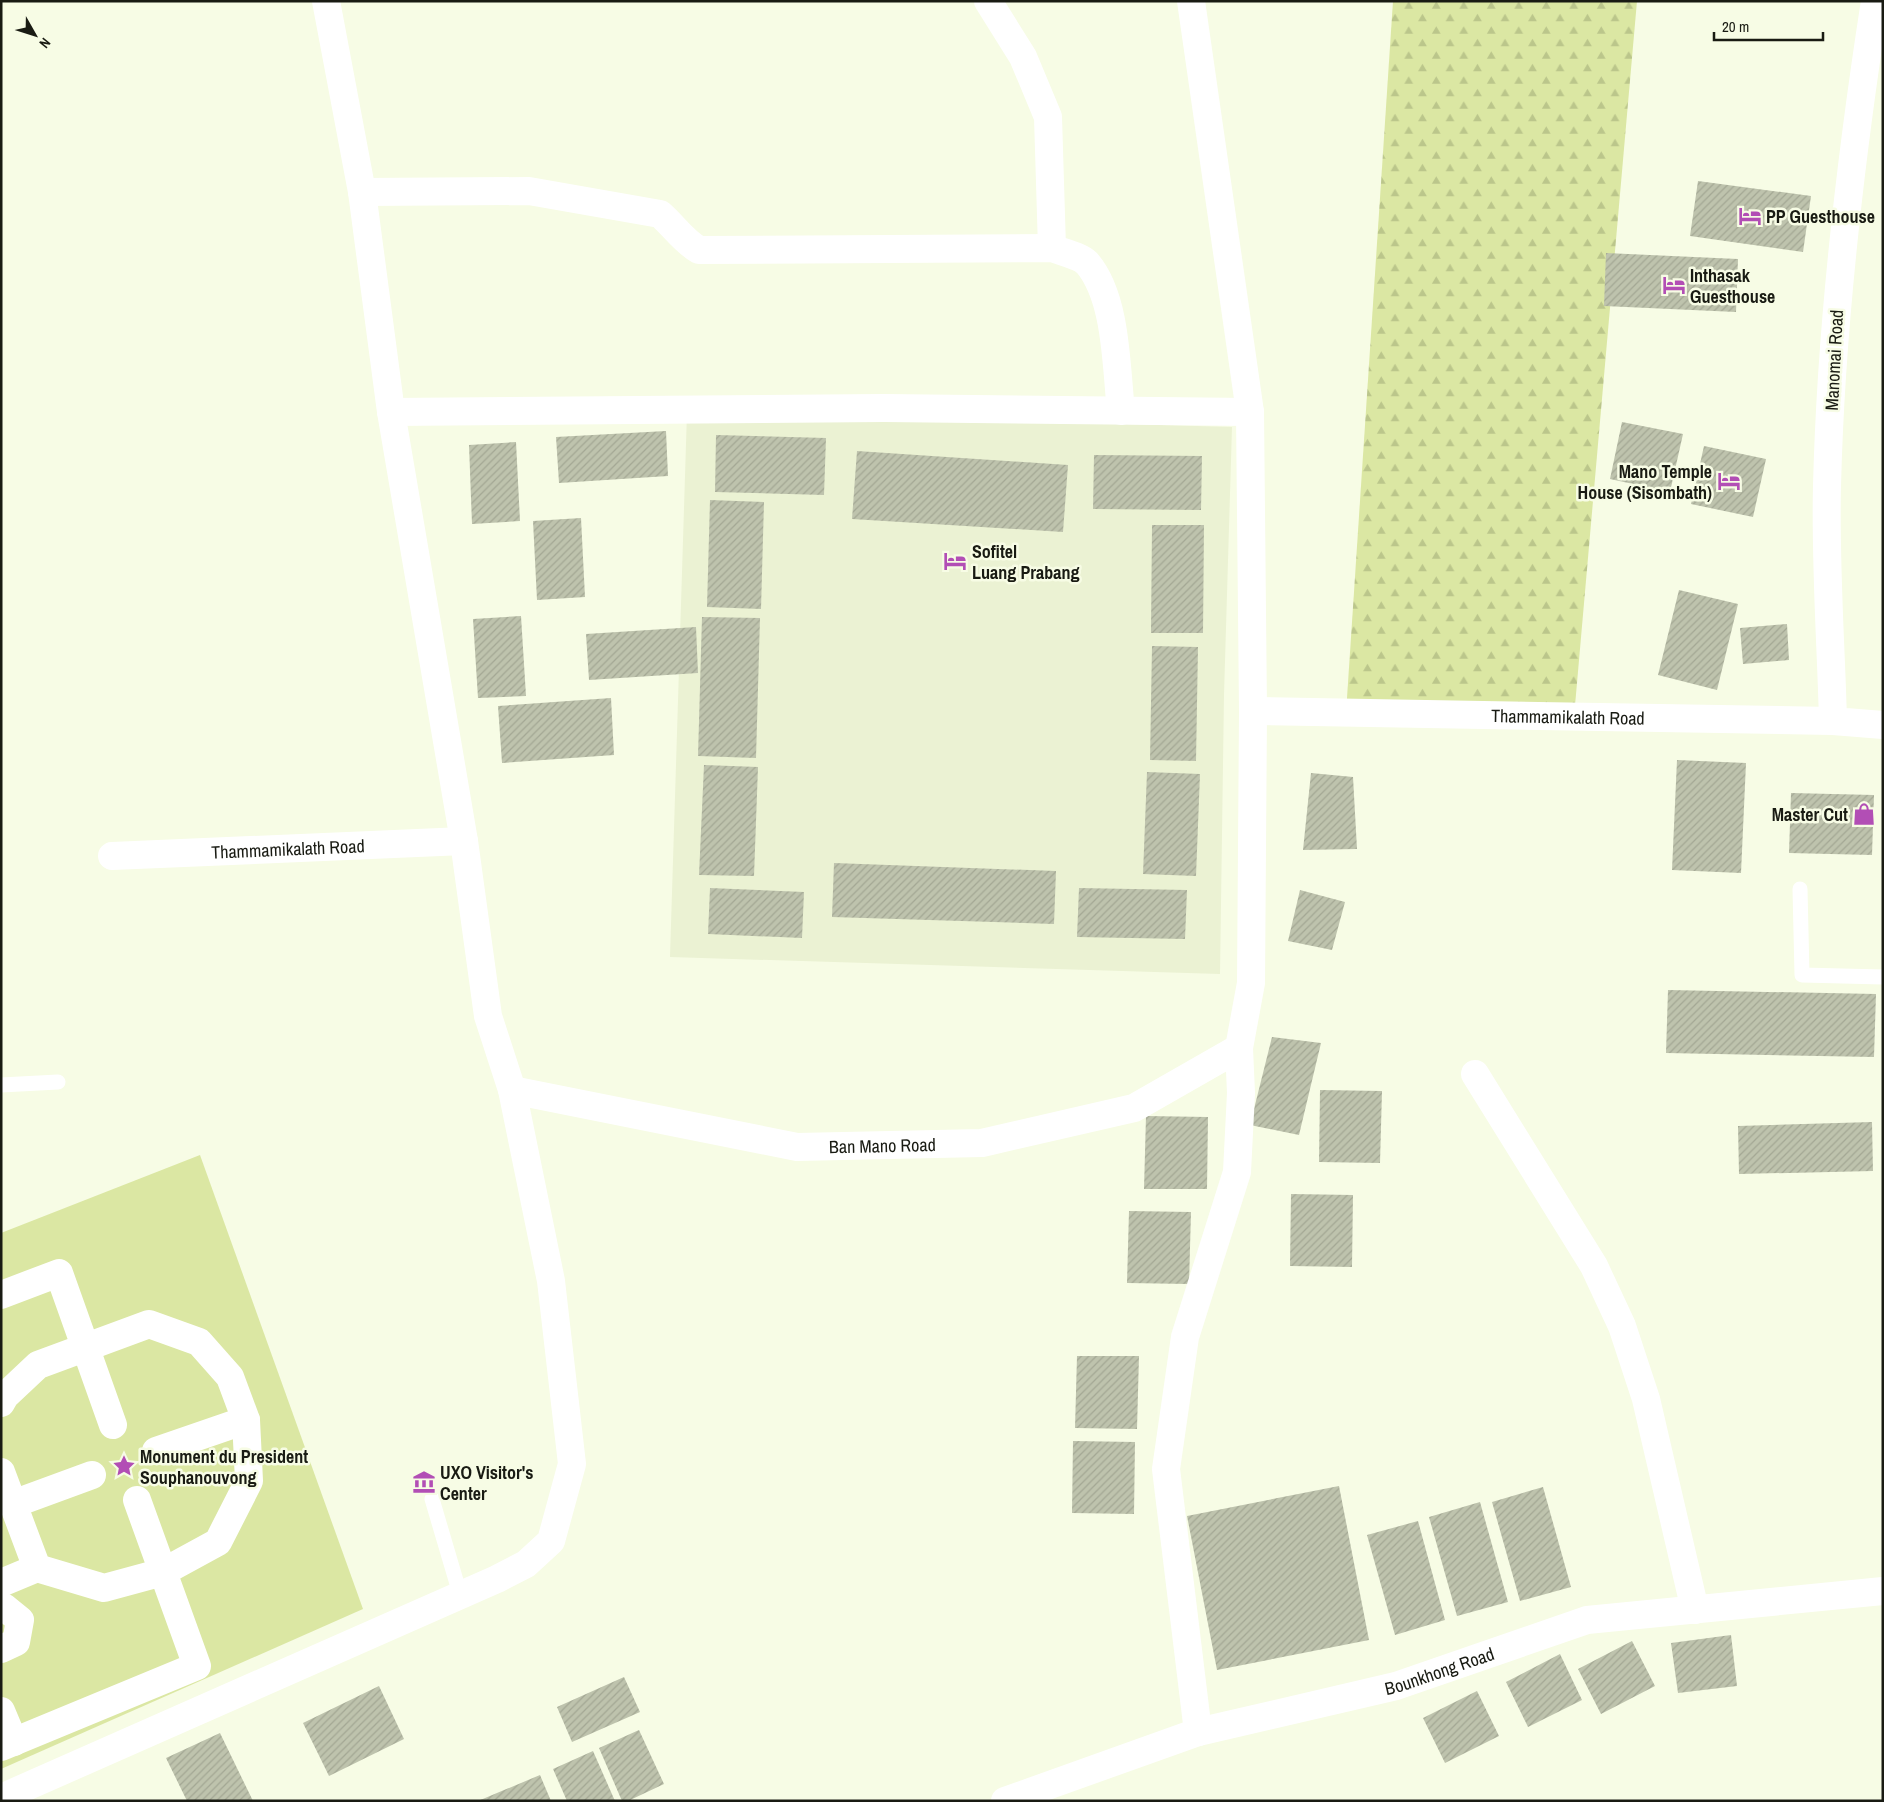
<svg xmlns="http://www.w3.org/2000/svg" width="1884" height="1802" viewBox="0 0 1884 1802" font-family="'Archivo Narrow',sans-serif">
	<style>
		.built { fill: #ebf2d3 }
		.forest { fill: url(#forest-firs) }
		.garden { fill: #dbe7a3 }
		.building { fill: url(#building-hatch) }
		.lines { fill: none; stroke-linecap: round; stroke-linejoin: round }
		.lane { stroke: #fff; stroke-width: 15 }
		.street { stroke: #fff; stroke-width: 28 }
		.secondary { stroke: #fff; stroke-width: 28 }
		.labels { text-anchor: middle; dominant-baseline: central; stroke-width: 5; stroke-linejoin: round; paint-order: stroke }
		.poi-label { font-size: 18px; font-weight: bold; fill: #191b13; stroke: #f7fce5; text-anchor: start }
		.street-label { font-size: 18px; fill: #191b13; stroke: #f7fce5 }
	</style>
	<defs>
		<pattern id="forest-firs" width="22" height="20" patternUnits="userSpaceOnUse" patternTransform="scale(1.25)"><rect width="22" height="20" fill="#dbe7a3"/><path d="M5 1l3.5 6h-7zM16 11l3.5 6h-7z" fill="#bbc68b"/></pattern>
		<pattern id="building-hatch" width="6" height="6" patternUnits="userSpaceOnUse" patternTransform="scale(1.25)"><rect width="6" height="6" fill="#bec3ad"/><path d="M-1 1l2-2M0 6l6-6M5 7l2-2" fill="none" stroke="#a3a794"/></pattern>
	</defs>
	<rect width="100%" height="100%" fill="#f7fce5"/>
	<path class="built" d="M687,412L1232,427L1224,695L1220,974L670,957Z"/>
	<path class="forest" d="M1393,1H1637L1574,717L1346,713Z"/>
	<path class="garden" d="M200,1155L363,1609L1,1769V1233Z"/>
	<path class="building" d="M1698,181L1811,196L1803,252L1690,236Z
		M1606,253L1738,259L1736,312L1604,306Z
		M1622,422L1683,434L1670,492L1610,479Z
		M666,431L668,476L559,483L556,437Z
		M716,435L826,438L824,495L715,492Z
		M516,442L520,521L472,524L469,445Z
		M1704,446L1766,459L1753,517L1691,504Z
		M857,451L1068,465L1063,532L852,519Z
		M1094,455L1202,456L1201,510L1093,509Z
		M710,500L764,502L761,609L707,607Z
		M581,518L585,597L537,600L533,521Z
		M1152,525H1204L1203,633H1151Z
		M1679,590L1738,604L1717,690L1658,675Z
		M521,616L526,696L478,698L473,619Z
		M702,617L760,618L756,758L698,756Z
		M1787,624L1789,660L1743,664L1740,628Z
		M696,627L698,673L589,680L586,634Z
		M1152,646L1198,647L1196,761L1150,760Z
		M611,698L614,755L502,763L498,706Z
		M1677,760L1746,763L1741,873L1672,870Z
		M704,765L758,767L754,876L699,875Z
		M1147,772L1200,774L1196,876L1143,874Z
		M1311,773L1353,777L1357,849L1303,850Z
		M1791,793L1874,795L1872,855L1789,853Z
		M834,863L1056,871L1054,924L832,917Z
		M710,888L804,892L802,938L708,934Z
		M1079,888L1187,890L1185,939L1077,937Z
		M1300,890L1345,902L1332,950L1288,941Z
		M1668,990L1876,994L1874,1057L1666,1053Z
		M1272,1037L1321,1043L1299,1135L1250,1125Z
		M1320,1090L1382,1091L1380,1163L1319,1162Z
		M1146,1116L1208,1117L1207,1189H1144Z
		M1872,1122L1873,1171L1739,1174L1738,1126Z
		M1291,1194L1353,1195L1352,1267L1290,1266Z
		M1129,1211L1191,1212L1189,1284L1127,1283Z
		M1077,1356H1139L1137,1429L1075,1428Z
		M1073,1441L1135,1442L1134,1514L1072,1513Z
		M1339,1486L1369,1640L1217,1670L1187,1516Z
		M1543,1487L1571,1587L1520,1601L1492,1502Z
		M1480,1502L1508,1602L1457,1616L1429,1517Z
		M1418,1521L1445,1620L1395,1635L1367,1535Z
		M1731,1635L1737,1686L1678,1693L1671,1643Z
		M1632,1641L1655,1686L1601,1714L1578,1669Z
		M1560,1654L1582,1700L1528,1727L1506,1682Z
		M624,1677L640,1712L572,1742L557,1707Z
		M379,1686L404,1739L329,1776L303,1723Z
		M1477,1691L1499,1736L1445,1763L1423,1718Z
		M639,1730L664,1784L628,1801H622L599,1748Z
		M220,1733L253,1801H187L166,1758Z
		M593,1751L615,1801H567L553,1769Z
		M540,1775L551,1801H478Z"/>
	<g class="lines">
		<path class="lane" d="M1800,889L1802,975L1883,977
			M1,1085L58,1082
			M432,1499L460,1594"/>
		<g class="street">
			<path d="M988,1L1023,57L1048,117L1052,248"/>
			<path d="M1191,1L1250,412L1253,711L1251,983L1239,1048L1241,1093L1237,1172L1185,1337L1166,1469L1198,1732"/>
			<path d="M362,192L529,191L660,214C674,226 683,241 699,250L1052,248C1062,252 1080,256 1087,263C1117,298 1116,367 1121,411"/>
			<path d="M391,412L884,408L1250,412"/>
			<path id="s1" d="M1253,711L1833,721"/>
			<path id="s2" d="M112,856L464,841"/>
			<path d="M1475,1074L1594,1266L1622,1326L1646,1399L1695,1610"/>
			<path id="s3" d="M512,1090L797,1147L982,1143L1134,1108L1239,1048"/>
			<path d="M1,1295L59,1273L113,1425"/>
			<path d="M1,1403L5,1396L38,1365L149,1324L199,1342L230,1377L246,1420L249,1481L218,1542L163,1572L104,1588L37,1568L1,1472"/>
			<path d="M156,1451L246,1420"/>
			<path d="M13,1504L92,1475"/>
			<path d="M1,1583L37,1568"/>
			<path d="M1,1608L4,1607L20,1620L16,1642L1,1649"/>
			<path d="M1,1711L14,1742"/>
			<path d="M1,1747L197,1666L137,1500"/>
			<path d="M1,1798L497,1579L526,1564L551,1541L572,1464L551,1281L512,1090L488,1016L464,841L391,412L362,192L326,1"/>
			<path id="s4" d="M1005,1801L1198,1732L1396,1686L1587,1620L1883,1591"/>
		</g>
		<path class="secondary" d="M1875,1C1850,162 1831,324 1827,486C1825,564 1831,643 1833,721L1883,725"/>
	</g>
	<defs>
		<symbol id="hotel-bare" viewBox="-9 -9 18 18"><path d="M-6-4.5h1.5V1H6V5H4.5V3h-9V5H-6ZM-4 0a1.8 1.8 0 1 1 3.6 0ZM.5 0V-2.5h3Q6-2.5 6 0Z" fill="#b24eb5" stroke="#f7fce5" stroke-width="2.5" paint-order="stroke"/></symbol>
		<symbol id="shop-bare" viewBox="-9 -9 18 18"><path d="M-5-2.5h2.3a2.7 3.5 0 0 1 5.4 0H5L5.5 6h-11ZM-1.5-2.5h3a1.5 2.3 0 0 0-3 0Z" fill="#b24eb5" stroke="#f7fce5" stroke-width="2.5" paint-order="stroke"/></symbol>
		<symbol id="sight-bare" viewBox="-9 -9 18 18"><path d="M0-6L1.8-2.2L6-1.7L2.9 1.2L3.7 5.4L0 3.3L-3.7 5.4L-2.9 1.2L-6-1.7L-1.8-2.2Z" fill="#b24eb5" stroke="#f7fce5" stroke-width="2.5" paint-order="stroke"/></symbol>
		<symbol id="museum-bare" viewBox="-9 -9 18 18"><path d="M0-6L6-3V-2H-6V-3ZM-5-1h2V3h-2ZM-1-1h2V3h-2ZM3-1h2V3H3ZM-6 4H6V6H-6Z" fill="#b24eb5" stroke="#f7fce5" stroke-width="2.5" paint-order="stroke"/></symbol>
	</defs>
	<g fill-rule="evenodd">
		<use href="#hotel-bare" x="1734" y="200" width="32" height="32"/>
		<use href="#hotel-bare" x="1658" y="269" width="32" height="32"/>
		<use href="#hotel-bare" x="1713" y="465" width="32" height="32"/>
		<use href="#hotel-bare" x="939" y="545" width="32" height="32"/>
		<use href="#shop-bare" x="1848" y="798" width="32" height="32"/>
		<use href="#sight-bare" x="108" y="1450" width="32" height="32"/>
		<use href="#museum-bare" x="408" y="1466" width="32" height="32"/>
	</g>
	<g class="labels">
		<g class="poi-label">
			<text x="1766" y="216">PP Guesthouse</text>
			<text x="1690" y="275">Inthasak<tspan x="1690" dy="21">Guesthouse</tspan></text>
			<text x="1712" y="471" text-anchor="end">Mano Temple<tspan x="1712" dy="21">House (Sisombath)</tspan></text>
			<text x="972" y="551">Sofitel<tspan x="972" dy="21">Luang Prabang</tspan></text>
			<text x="1848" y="814" text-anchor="end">Master Cut</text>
			<text x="140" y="1456">Monument du President<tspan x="140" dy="21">Souphanouvong</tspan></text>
			<text x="440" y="1472">UXO Visitor's<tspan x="440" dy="21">Center</tspan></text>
		</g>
		<g class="street-label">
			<text transform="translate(1834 360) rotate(-87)">Manomai Road</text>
			<text stroke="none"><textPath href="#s1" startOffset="315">Thammamikalath Road</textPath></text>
			<text stroke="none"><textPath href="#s2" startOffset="176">Thammamikalath Road</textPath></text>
			<text stroke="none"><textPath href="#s3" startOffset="376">Ban Mano Road</textPath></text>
			<text stroke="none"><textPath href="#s4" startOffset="454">Bounkhong Road</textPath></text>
		</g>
	</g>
	<rect width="1884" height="1802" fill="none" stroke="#191b13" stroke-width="5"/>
	<g transform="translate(35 35) rotate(129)" stroke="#f7fce5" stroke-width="4" paint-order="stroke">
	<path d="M0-4L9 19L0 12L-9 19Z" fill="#191b13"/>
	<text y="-8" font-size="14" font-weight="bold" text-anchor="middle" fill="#191b13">N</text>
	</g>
	<path d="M1714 32v8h109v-8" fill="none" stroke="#191b13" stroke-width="2.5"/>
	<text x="1722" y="32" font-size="15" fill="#191b13" stroke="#f7fce5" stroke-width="4" paint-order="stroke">20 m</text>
</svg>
